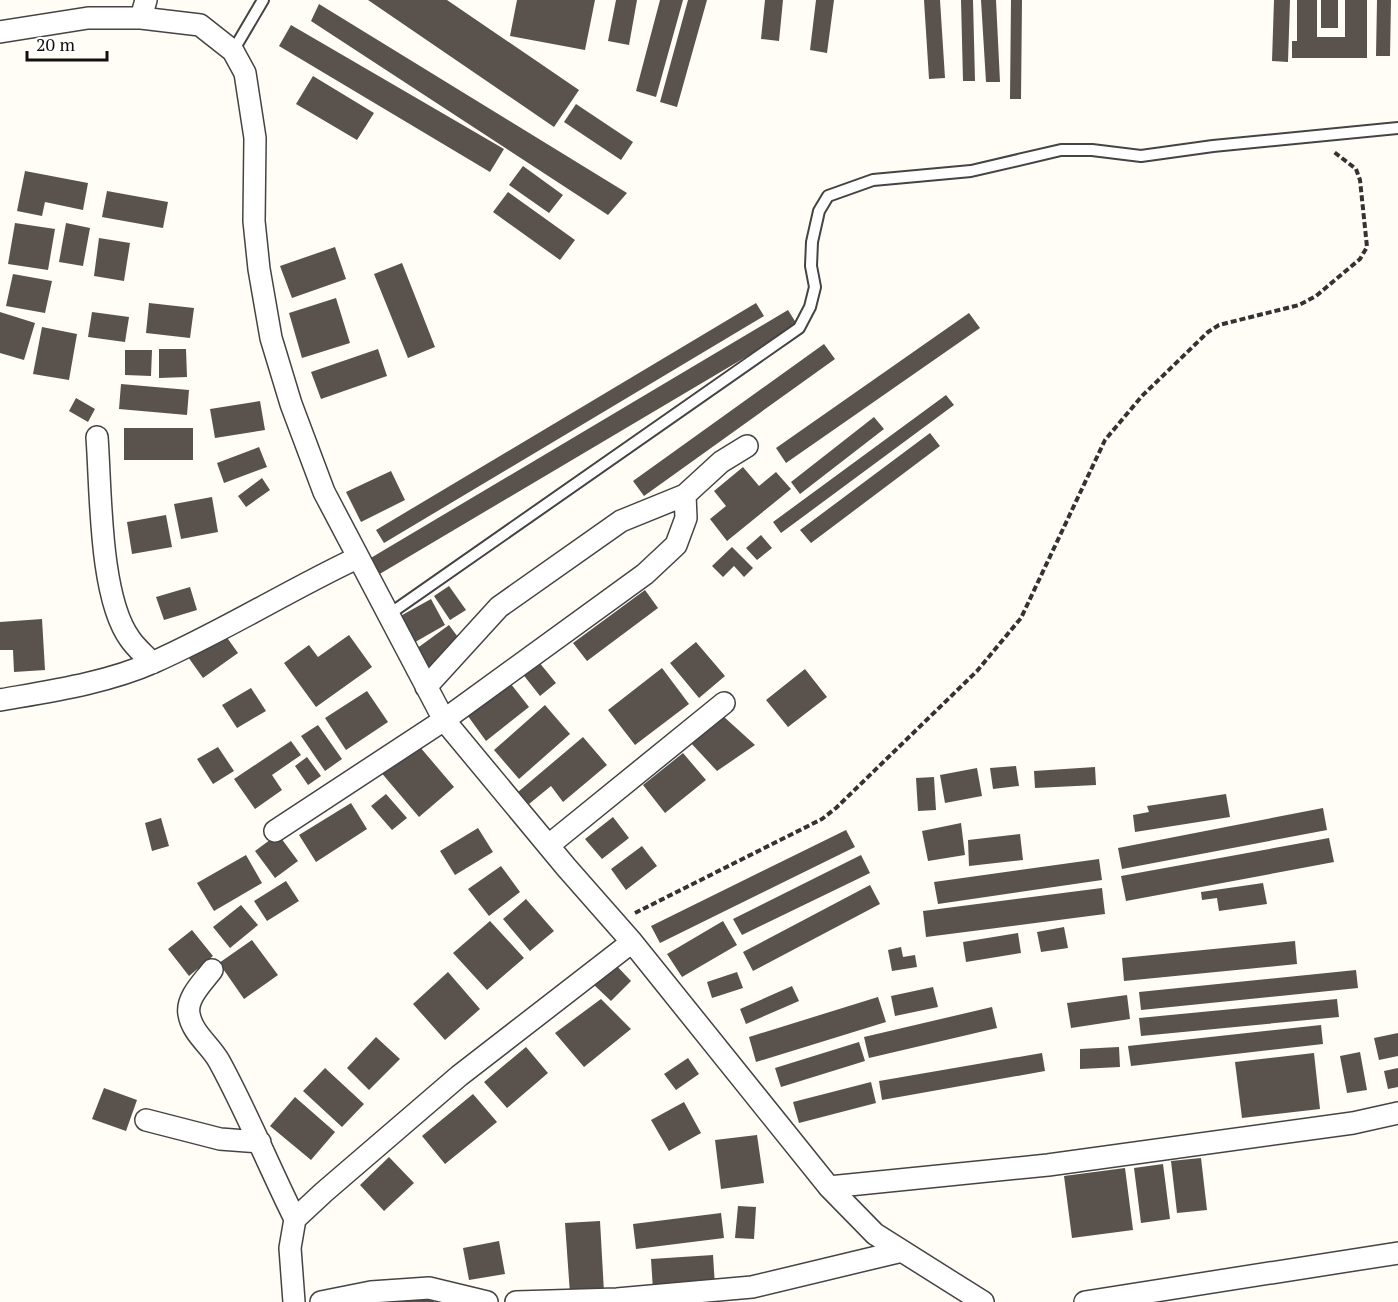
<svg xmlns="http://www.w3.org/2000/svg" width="1398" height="1302" viewBox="0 0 1398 1302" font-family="'PT Serif',serif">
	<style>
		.building { fill: #5a524d }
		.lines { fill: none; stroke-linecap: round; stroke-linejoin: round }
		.service-casing { stroke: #444; stroke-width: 14 }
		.minor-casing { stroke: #444; stroke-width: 24 }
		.path { stroke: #333; stroke-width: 4; stroke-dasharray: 6 3; stroke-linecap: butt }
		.service { stroke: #fff; stroke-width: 10 }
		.minor { stroke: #fff; stroke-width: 21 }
	</style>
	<rect width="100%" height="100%" fill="#fffdf5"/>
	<path class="building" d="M368,0H447L579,90L554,127Z
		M517,0H595L585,50L510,36Z
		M616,0H637L629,45L608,41Z
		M660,0H683L656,97L636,91Z
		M688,0H707L677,107L660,102Z
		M765,0H783L779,41L761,39Z
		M816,0H834L827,53L810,50Z
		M924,0H940L945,78L929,79Z
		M961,0H973L975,81H963Z
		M981,0H996L1000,82H986Z
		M1011,0H1022L1021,99H1010Z
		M1274,0H1290L1288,62L1272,61Z
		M1297,0H1317V37H1345V0H1367V58H1292V41H1297Z
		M1321,0H1338V28H1321Z
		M1377,0H1391L1390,56H1376Z
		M319,4L627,193L608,215L311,21Z
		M291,25L504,149L490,172L279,46Z
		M313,76L374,113L357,140L296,104Z
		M576,104L633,142L621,160L564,122Z
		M523,166L563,195L549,213L509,185Z
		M25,171L88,183L83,210L45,202L42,216L17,211Z
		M107,191L168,202L163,228L102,217Z
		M508,192L575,240L560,260L493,212Z
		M15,223L55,229L48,270L8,264Z
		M66,223L90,228L83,266L59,262Z
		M99,238L130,243L124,281L94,276Z
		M335,247L346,279L292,298L280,266Z
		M402,263L435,347L408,358L374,274Z
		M13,274L52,281L45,313L6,306Z
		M336,298L350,343L302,358L289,313Z
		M149,303L194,308L190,338L146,333Z
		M756,303L764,316L384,543L376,530Z
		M788,310L798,326L378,575L369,559Z
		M0,312L35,323L24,360L0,353Z
		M92,312L129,317L125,342L88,337Z
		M969,313L980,328L786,463L776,448Z
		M42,327L77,334L69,380L33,374Z
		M824,344L835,359L644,496L633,481Z
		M159,349H186L187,377L159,378Z
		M378,349L387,376L321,399L311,372Z
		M125,350H152L151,376L125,375Z
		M121,384L189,390L187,415L119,409Z
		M946,395L954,405L781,533L773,522Z
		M76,398L95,409L88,422L69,411Z
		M260,401L265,430L215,438L210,409Z
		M874,417L884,429L800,494L791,482Z
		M124,428H193V460H124Z
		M930,433L940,446L811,543L800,530Z
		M259,447L267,467L224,483L217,463Z
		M743,467L759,486L776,472L791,489L727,541L710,519L726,506L714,491Z
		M391,471L405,500L361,522L346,492Z
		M262,478L270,490L246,507L238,496Z
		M212,497L218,532L181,539L174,504Z
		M166,515L172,547L132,554L127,522Z
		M761,535L772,548L757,560L746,548Z
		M732,547L753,568L744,577L734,566L723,577L712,566Z
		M449,586L466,610L450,620L434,596Z
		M190,587L197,610L164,620L156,597Z
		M645,590L658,608L587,661L573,643Z
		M431,599L445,625L410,645L395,619Z
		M42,619L45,670L14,672L13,650H0V622Z
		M449,625L463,644L426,671L412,652Z
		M223,632L238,653L203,678L188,657Z
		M349,635L372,667L316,707L284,663L309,645L318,657Z
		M696,642L725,676L699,698L670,663Z
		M534,656L556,683L540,696L518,668Z
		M662,668L689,704L635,745L608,710Z
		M805,669L827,697L788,727L766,700Z
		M507,679L529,707L486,741L465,712Z
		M251,688L266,711L237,728L222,705Z
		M367,691L388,722L346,750L325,718Z
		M545,705L570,734L519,779L494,750Z
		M723,716L755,745L717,771L690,742Z
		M318,725L342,759L325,771L301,736Z
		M583,737L607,765L563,802L551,786L529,804L518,792Z
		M414,740L454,787L419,817L379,770Z
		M291,741L301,755L272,775L282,790L255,809L234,779Z
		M218,747L234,771L213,784L197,759Z
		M683,753L706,780L665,813L643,785Z
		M307,757L321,776L308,785L295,766Z
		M1016,766L1019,786L993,789L990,768Z
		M1095,767L1096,785L1035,788L1034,771Z
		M977,768L982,796L945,803L940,775Z
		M934,777L936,810L918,811L916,778Z
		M386,794L407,818L392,830L371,806Z
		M1226,794L1230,817L1135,832L1133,815L1149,812L1147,806Z
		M351,803L367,829L316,862L299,835Z
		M1323,808L1327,830L1122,869L1118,848Z
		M613,817L629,838L602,859L585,839Z
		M161,818L169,846L152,851L145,823Z
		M961,823L965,855L928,861L922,831Z
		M478,828L493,852L455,875L440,851Z
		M846,830L855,847L660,943L651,926Z
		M278,834L298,861L275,878L255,851Z
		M1020,834L1023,860L969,866L968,840Z
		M1329,838L1334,862L1126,901L1121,876Z
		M642,846L657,866L626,890L611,869Z
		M246,855L262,883L214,911L197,883Z
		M861,855L870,873L742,935L733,919Z
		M1099,859L1102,880L938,904L934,882Z
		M501,866L520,892L489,916L468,889Z
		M286,881L299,901L267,921L254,901Z
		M1263,883L1267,904L1219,911L1217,898L1202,900L1201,892Z
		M870,885L880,904L753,971L743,952Z
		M1102,888L1105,914L926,937L923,911Z
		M526,899L554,931L530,951L503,919Z
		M241,905L258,925L230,948L213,927Z
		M490,921L524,958L487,990L453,953Z
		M723,921L737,945L682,977L667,954Z
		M1064,927L1068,948L1041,952L1037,932Z
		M192,930L213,956L189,976L168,949Z
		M1018,933L1021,953L966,962L963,942Z
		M252,940L278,975L244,999L219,963Z
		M1295,941L1297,964L1124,981L1122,958Z
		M901,947L903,957L915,955L917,967L892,971L888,950Z
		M614,963L631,981L611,1001L593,984Z
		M1356,970L1358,988L1141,1010L1139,992Z
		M448,972L480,1009L445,1040L413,1004Z
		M737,972L743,988L712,998L707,982Z
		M792,986L799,1001L746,1024L740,1009Z
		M933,987L938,1007L895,1016L891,996Z
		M1127,995L1130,1019L1071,1028L1067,1003Z
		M878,997L886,1022L756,1062L749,1037Z
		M601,999L631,1029L584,1067L555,1033Z
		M1337,999L1339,1017L1141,1036L1139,1018Z
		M992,1007L997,1028L869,1058L864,1037Z
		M1321,1025L1323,1044L1131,1066L1128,1046Z
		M1398,1033V1056L1379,1060L1374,1038Z
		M376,1037L400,1059L369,1090L347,1068Z
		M859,1042L865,1061L781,1087L775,1068Z
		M526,1047L548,1073L507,1108L484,1082Z
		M1119,1047L1120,1067L1080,1069V1049Z
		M1360,1052L1367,1090L1347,1093L1340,1056Z
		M1042,1053L1045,1071L882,1100L879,1081Z
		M1314,1053L1320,1109L1242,1118L1235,1062Z
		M688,1058L699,1074L676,1090L664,1074Z
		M325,1068L364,1104L342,1127L303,1091Z
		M1398,1068V1087L1388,1089L1384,1071Z
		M871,1082L876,1103L799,1123L793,1102Z
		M104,1088L137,1100L126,1131L92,1119Z
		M473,1094L497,1122L445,1164L422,1136Z
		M295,1097L335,1132L311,1160L270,1126Z
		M684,1102L701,1133L669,1151L651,1120Z
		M757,1135L764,1183L721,1189L715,1140Z
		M389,1157L414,1183L384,1211L360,1185Z
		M1201,1158L1207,1210L1177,1213L1171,1161Z
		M1163,1164L1170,1219L1141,1223L1134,1168Z
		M1125,1168L1133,1230L1072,1238L1064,1176Z
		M738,1206L756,1207L754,1239L735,1238Z
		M721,1213L724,1238L636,1249L633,1224Z
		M600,1221L604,1292L570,1294L565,1223Z
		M499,1241L505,1274L469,1280L463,1248Z
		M713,1255L715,1286L653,1290L651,1259Z
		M434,1296V1302H375Z"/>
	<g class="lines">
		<defs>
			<path id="service" d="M233,51L263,0
				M388,615L799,328L810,307L815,287L811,266L812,242L819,211L828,196L873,180L971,171L1061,150H1092L1141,156L1213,146L1398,128"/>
			<path id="minor" d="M141,18L146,0
				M0,32L88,18H141L200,25L233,51L245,73L255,138L254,221L259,269L271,338L291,404L324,492L444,720L566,867L632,942L829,1187L875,1234L983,1302
				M97,437C101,489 99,597 130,639C136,648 145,655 152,663
				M426,687L499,607L621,521L685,495
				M0,700C51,691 107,683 154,662C224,631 289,590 357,558
				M275,831L444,720L645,574L676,545L686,518L685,495L721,462L747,446
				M549,845L724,703
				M212,970C203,982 186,998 189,1014C192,1033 210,1045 219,1061C247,1112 269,1167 295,1219
				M146,1120L220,1139L260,1142
				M829,1187L1048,1165L1353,1123L1398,1113
				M294,1302L290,1248L295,1219L324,1192L459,1076L632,942
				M321,1302L371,1292L429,1288L487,1302
				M516,1302L617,1299L752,1287L902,1251
				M1085,1302L1398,1253"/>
		</defs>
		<use href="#service" class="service-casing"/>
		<use href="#minor" class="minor-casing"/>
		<path class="path" d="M635,913L822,819L836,808L977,671L1021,618L1105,440L1142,396L1208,332L1219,325L1299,305L1316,296L1360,259L1367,247L1360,180L1356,169L1334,152"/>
		<use href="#service" class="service"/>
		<use href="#minor" class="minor"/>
	</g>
	<path d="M27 51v9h80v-9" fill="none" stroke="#111111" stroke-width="3"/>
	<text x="36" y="51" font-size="18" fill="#111111" stroke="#ffffff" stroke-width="4.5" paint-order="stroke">20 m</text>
</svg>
